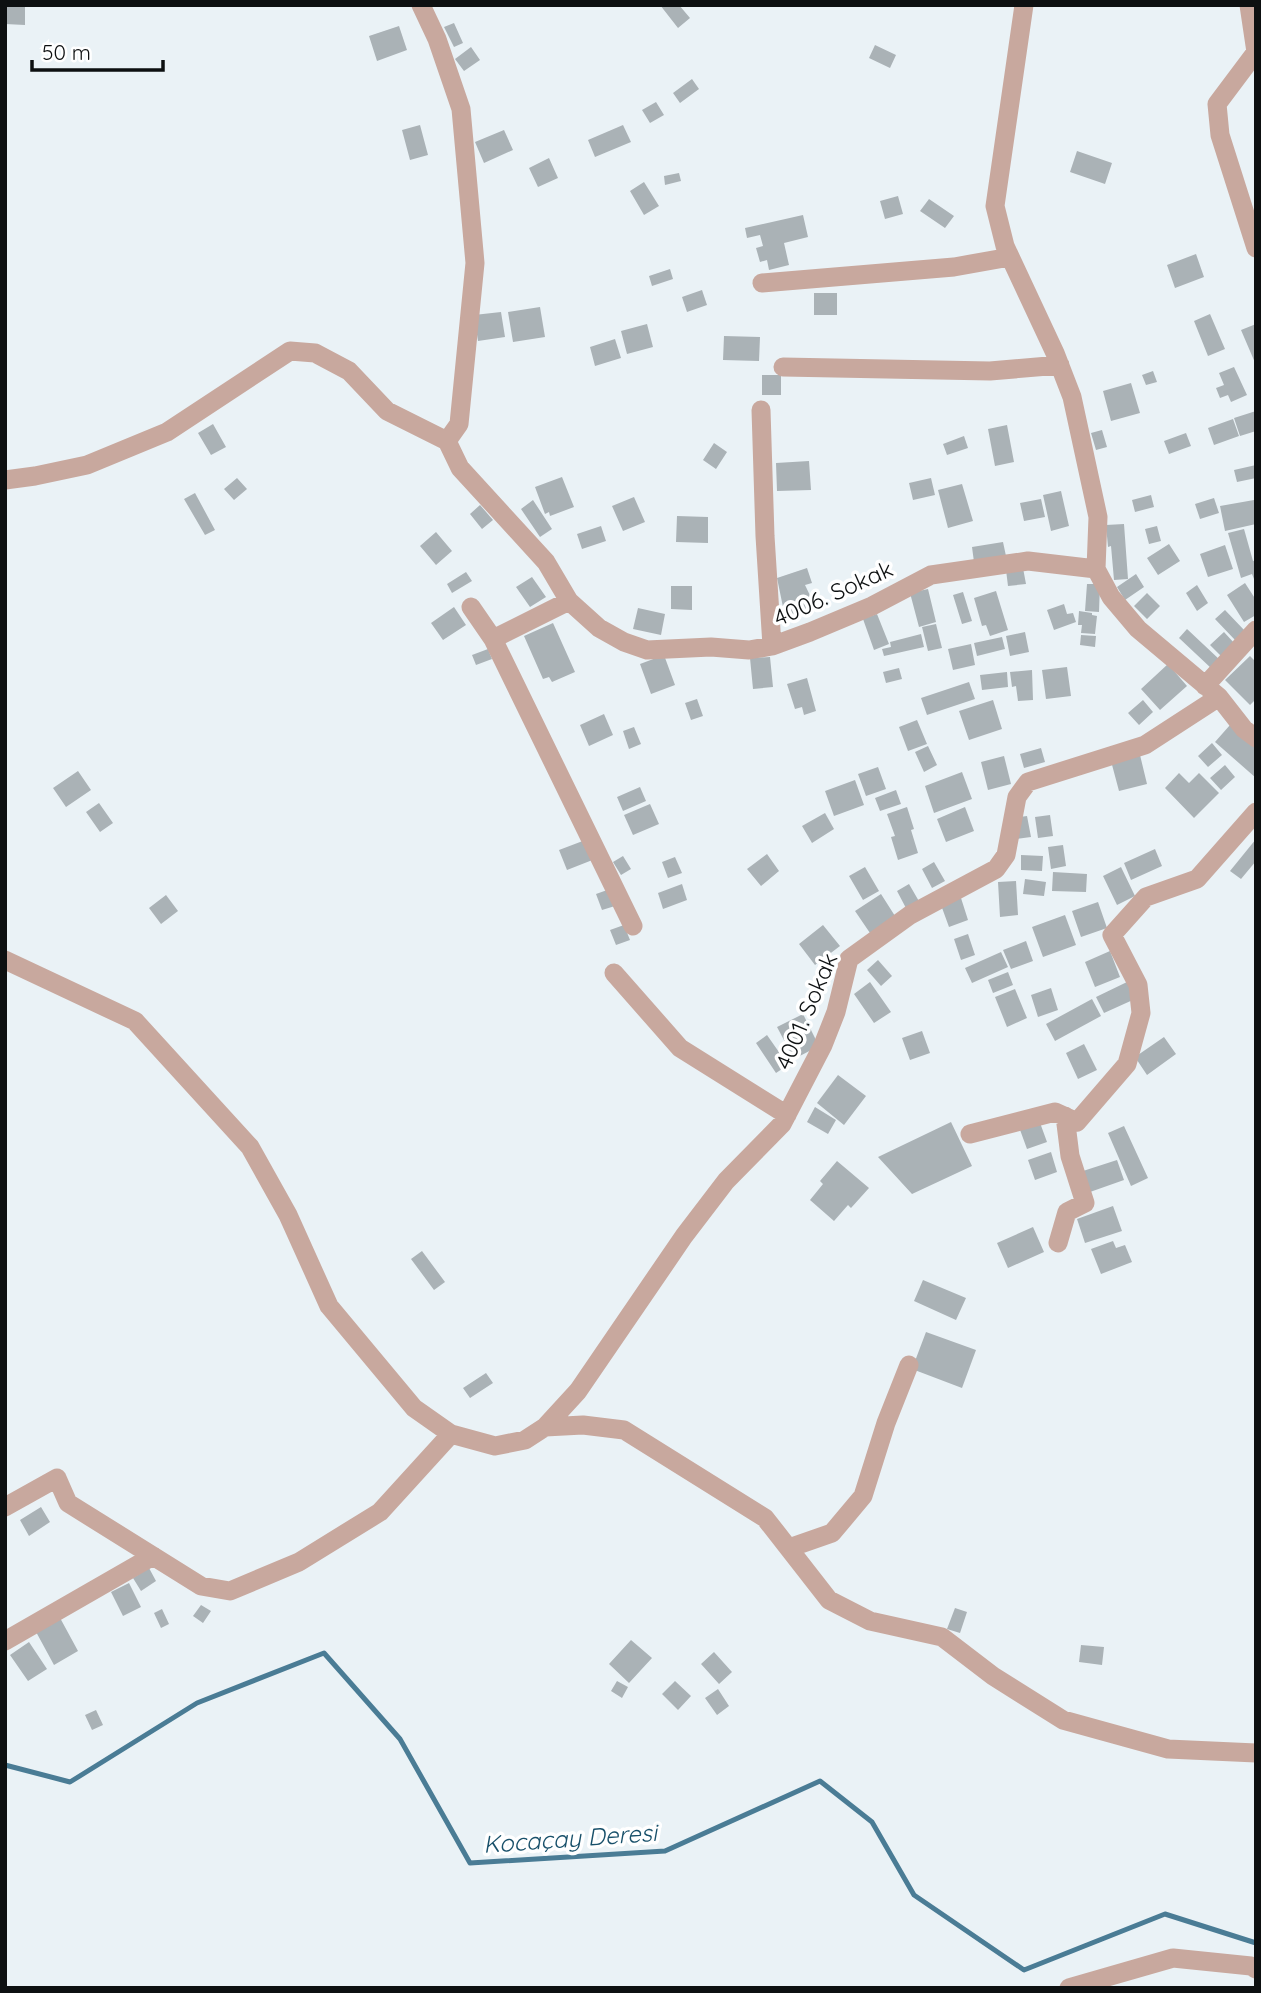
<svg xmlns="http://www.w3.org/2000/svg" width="1261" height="1993" viewBox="0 0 1261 1993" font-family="Quicksand,sans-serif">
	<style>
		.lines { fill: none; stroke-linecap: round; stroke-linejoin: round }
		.stream { stroke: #4a7c95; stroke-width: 5 }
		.building { fill: #aab2b6 }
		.minor { stroke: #c8a89e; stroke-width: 19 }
		.labels { text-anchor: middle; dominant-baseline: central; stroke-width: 7; stroke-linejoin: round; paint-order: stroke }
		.street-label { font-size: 23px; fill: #0d1011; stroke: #fff }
		.water-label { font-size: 24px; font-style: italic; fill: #18506a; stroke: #fff }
	</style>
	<rect width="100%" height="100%" fill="#eaf2f6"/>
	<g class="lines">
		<path class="stream" d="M5,1765L70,1782L197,1703L324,1653L400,1739L470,1863L665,1851L820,1781L872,1822L914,1895L1024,1970L1165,1914L1256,1943"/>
	</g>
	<path class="building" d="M5,5H25V25L5,24Z
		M660,5H679L690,18L678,28Z
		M454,23L463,43L454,47L444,27Z
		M399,26L407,50L377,61L369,36Z
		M875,45L896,55L890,68L869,58Z
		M471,47L480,60L464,71L455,59Z
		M692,79L699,89L680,103L673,93Z
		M656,102L664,115L650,123L642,110Z
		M420,125L428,155L410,160L402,130Z
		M623,125L631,142L595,157L588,140Z
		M504,130L513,150L484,163L475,142Z
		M1077,151L1112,163L1105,184L1070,172Z
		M549,158L558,178L538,187L529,168Z
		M679,173L681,181L665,185L664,176Z
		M644,182L659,206L644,215L630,191Z
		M898,196L903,214L885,219L880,201Z
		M929,199L954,216L945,228L920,211Z
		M803,215L808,237L784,243L789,265L769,270L767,260L760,262L756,248L763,246L760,235L747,238L745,228Z
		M1196,254L1204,277L1175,288L1167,265Z
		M670,269L673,279L652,286L649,276Z
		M702,290L707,305L687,312L682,297Z
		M814,293H837V315H814Z
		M540,307L545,337L513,342L508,312Z
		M501,312L505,337L478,341L474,315Z
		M1210,314L1225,349L1208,356L1194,321Z
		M647,324L653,347L627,354L621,331Z
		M1256,324V365L1241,330Z
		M724,336L760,337L759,361L723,360Z
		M615,339L621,358L595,366L590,347Z
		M1234,367L1247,395L1231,402L1228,395L1220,398L1216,388L1224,385L1219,373Z
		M1153,371L1157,382L1146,385L1142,375Z
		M762,375H781V395H762Z
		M1131,383L1140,413L1111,421L1103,391Z
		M1256,411V431L1240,436L1234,418Z
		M1233,419L1239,436L1214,445L1208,428Z
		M213,424L226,447L211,455L198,433Z
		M1007,425L1014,462L995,466L988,429Z
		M1102,430L1107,447L1096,450L1091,433Z
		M1186,433L1191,446L1169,454L1164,441Z
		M964,436L968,448L947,455L943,444Z
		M714,443L727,452L716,469L703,460Z
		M809,461L811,490L777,491L776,463Z
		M1256,465V478L1237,482L1234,470Z
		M562,477L574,507L550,516L549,512L545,514L535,487Z
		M237,478L247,489L234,500L224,489Z
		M931,478L935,495L913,500L909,483Z
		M962,484L973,521L948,528L938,490Z
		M1061,491L1069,526L1051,531L1043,495Z
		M195,493L215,530L205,535L184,499Z
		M1151,495L1154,507L1135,512L1132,500Z
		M634,497L645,522L623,531L612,506Z
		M1214,498L1219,513L1200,519L1195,504Z
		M1041,499L1045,517L1024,521L1020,503Z
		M533,500L552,529L540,537L521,509Z
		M1254,500L1256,524L1225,531L1220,506Z
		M480,505L493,520L482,529L470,514Z
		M677,516L708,517V543L676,542Z
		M1124,524L1128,579L1114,580L1111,546L1108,547L1106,525Z
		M601,526L606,541L582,549L577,534Z
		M1157,526L1161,541L1149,544L1145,529Z
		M1244,529L1253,561L1256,560V584L1252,574L1241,578L1228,533Z
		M436,532L452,551L436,565L420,546Z
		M1003,542L1006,556L974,562L972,547Z
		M1169,544L1180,561L1158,575L1147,558Z
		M1225,545L1233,569L1208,577L1200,554Z
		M807,568L812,583L805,585L817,610L776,623L772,610L783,607L777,578Z
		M1023,568L1026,584L1008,586L1006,570Z
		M466,572L472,581L452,593L447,584Z
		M1136,574L1144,587L1125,600L1117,587Z
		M532,577L546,597L530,607L516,587Z
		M1245,583L1256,600V615L1244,622L1227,595Z
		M1087,584H1100L1099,612L1085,611Z
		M1197,585L1208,603L1197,611L1186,593Z
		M671,586H692V610L671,609Z
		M928,589L936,622L919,627L910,593Z
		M996,591L1008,630L990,636L986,625L982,626L974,598Z
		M963,592L972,621L962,624L953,595Z
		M1147,593L1160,606L1147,619L1134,606Z
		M1064,604L1067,614L1073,613L1076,622L1054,630L1047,610Z
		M454,607L466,625L443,640L431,623Z
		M638,608L665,614L661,635L633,629Z
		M1225,610L1245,631L1235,640L1215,619Z
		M1079,611L1092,613V615L1097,616L1095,634L1081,633L1082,625H1078Z
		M877,614L889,644L874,650L863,619Z
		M553,623L575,672L552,682L549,677L543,679L524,636Z
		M936,624L942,648L928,651L922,627Z
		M1187,629L1220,660L1212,669L1179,638Z
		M1025,632L1029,652L1010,656L1006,636Z
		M1224,632L1235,644L1221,656L1210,645Z
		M921,634L924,647L884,656L882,649L891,647L890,642Z
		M1081,635L1096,636L1095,647L1080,645Z
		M1002,637L1005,649L977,656L974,643Z
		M971,644L975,665L953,670L948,649Z
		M488,649L492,659L476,665L472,655Z
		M664,655L675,685L651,694L640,664Z
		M1250,656L1256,662V699L1250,705L1225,680Z
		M770,657L773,687L753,689L750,658Z
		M1168,664L1187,686L1160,710L1141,689Z
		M1067,667L1071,696L1046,699L1042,670Z
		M899,668L902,679L886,683L883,672Z
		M1032,670L1033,700L1018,701L1016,686L1012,687L1010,672Z
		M1007,672L1008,687L982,690L980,675Z
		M807,678L816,711L804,715L802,707L795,709L787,684Z
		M969,682L975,699L927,715L921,698Z
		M697,699L703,716L691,720L685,703Z
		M993,700L1002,729L969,740L959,711Z
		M1143,700L1153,712L1139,725L1128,713Z
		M604,714L613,735L589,746L580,725Z
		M917,720L927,744L908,751L899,727Z
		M1230,725L1256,748V778L1215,742Z
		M634,727L641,744L629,749L623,731Z
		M1212,743L1222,755L1208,767L1198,756Z
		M928,746L937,765L924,772L915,752Z
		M1041,748L1045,762L1024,768L1020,754Z
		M1140,755L1147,784L1119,791L1111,761Z
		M1004,756L1011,784L988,790L981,762Z
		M1225,765L1235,777L1221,790L1210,778Z
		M878,767L886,789L866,796L858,774Z
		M78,771L91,790L66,807L53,788Z
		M962,772L972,799L934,813L925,786Z
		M1179,773L1189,783L1199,773L1219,793L1194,818L1165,788Z
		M855,780L864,805L834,816L825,791Z
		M640,787L646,801L623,811L617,797Z
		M896,790L901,804L880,811L875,798Z
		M99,803L113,823L100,832L86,812Z
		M650,804L659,824L633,835L624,815Z
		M907,807L914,829L911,830L918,853L898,860L891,837L895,836L887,814Z
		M965,807L974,831L946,842L937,819Z
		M825,813L834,829L812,843L802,826Z
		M1050,815L1053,836L1038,838L1035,817Z
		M1027,816L1031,837L1016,839L1013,818Z
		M588,839L595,859L567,870L559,850Z
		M1256,839V861L1241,879L1230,871Z
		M1063,845L1066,866L1051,869L1048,847Z
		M1155,849L1162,866L1131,880L1124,863Z
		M767,854L779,871L761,886L747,869Z
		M1021,855L1043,856L1042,871L1021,870Z
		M623,856L631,869L621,875L613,862Z
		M675,857L682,873L668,878L662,862Z
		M934,862L945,881L932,888L922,869Z
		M865,867L879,891L863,900L849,876Z
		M1121,867L1135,896L1117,905L1103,876Z
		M1053,872L1087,874L1086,892L1052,891Z
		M1025,879L1046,882L1044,896L1023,894Z
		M1016,881L1018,915L1000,917L998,882Z
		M682,884L687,900L663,909L658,893Z
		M909,884L920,903L907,910L897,891Z
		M610,889L615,906L602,910L596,894Z
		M881,894L895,916L870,933L855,911Z
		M166,895L178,911L161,924L149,908Z
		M961,898L968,920L949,927L941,905Z
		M1098,902L1107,928L1081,937L1072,911Z
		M1065,915L1076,945L1043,957L1032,927Z
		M624,925L630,940L616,945L610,930Z
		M823,925L840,946L815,965L799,944Z
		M968,934L975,955L961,960L954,939Z
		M1026,941L1033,961L1011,969L1003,950Z
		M1110,951L1120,977L1095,987L1085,962Z
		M1001,952L1008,967L972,983L965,968Z
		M878,960L892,976L881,986L867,970Z
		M1008,972L1013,985L993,993L988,980Z
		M870,982L891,1012L874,1023L854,994Z
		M1127,982L1135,999L1104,1013L1096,997Z
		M1051,988L1058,1010L1038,1017L1031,995Z
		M1015,989L1027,1018L1007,1027L995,997Z
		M1092,999L1101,1016L1055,1041L1046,1024Z
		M803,1014L819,1046L794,1059L777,1027Z
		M922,1031L930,1053L910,1060L902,1038Z
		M767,1035L788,1065L776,1073L756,1043Z
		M1164,1037L1176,1054L1147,1075L1135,1057Z
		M1084,1044L1097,1070L1078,1079L1066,1053Z
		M838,1075L866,1096L844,1125L817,1103Z
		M815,1107L836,1120L828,1134L807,1122Z
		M1039,1120L1047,1142L1027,1149L1019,1127Z
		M951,1122L972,1166L912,1194L878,1157Z
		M1124,1126L1148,1178L1131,1186L1108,1133Z
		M1051,1152L1057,1172L1035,1180L1028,1160Z
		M1117,1160L1124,1180L1090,1192L1083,1171Z
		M837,1161L869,1188L851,1208L848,1205L834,1221L810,1200L823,1184L820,1181Z
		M1113,1206L1122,1231L1085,1243L1077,1219Z
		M1033,1227L1044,1252L1008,1268L997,1243Z
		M1113,1241L1116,1248L1125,1245L1132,1262L1101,1274L1091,1249Z
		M422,1251L445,1282L434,1290L411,1259Z
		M923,1280L966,1298L956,1320L914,1301Z
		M926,1332L976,1350L962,1388L912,1369Z
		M486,1373L493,1383L470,1398L463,1388Z
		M41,1507L50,1522L29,1536L20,1520Z
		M149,1568L156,1581L141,1591L133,1578Z
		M129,1583L141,1607L123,1616L111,1592Z
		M201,1605L211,1611L203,1623L193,1616Z
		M955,1608L967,1612L960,1633L947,1629Z
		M162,1609L169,1624L161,1628L154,1613Z
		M59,1616L78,1651L54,1665L35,1630Z
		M631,1640L652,1658L629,1683L609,1664Z
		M29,1642L47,1669L28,1681L10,1655Z
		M1081,1645L1104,1647L1102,1665L1079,1662Z
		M714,1652L732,1672L719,1684L701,1664Z
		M617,1681L628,1687L622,1698L611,1691Z
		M675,1681L691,1696L678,1710L662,1694Z
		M718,1689L729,1706L717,1715L705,1698Z
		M96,1710L103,1725L92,1730L85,1715Z"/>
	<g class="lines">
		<path class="minor" d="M421,5L437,39L461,109L475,263L459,424L447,441
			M1024,5L995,206L1005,246L1055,353L1072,397L1098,517L1096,569
			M1249,5L1256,52L1217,104L1220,135L1256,248
			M762,283L954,267L1010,257
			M783,367L990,371L1060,365
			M761,410L765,536L772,646
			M447,441L460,468L546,562L569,601L599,628L624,642L647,650L711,647L749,650L772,646L810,632L872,606L931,575L1028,561L1096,569L1111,597L1138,629L1219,697L1244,729L1256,738
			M5,480L35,476L87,465L167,432L290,351L315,353L349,371L387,411L447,441
			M471,607L493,639L633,926
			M493,639L569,601
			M1205,686L1256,630
			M5,960L135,1021L250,1147L288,1215L329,1306L414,1408L451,1434L495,1446L525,1440L545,1427L583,1425L624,1430L765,1518L829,1600L870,1621L942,1637L993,1676L1063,1720L1168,1749L1256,1753
			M614,973L680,1048L787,1115
			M970,1134L1055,1112L1077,1122L1127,1064L1141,1013L1138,985L1112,935L1146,897L1197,879L1256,812
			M1058,1243L1067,1212L1085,1203L1070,1156L1065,1116
			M545,1427L578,1391L684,1236L726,1181L782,1124L823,1045L836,1012L849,959L910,915L996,869L1006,855L1017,797L1028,782L1145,745L1219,697
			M5,1507L57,1478L68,1503L201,1586L230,1591L299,1562L380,1512L451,1434
			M789,1548L832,1533L863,1496L886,1423L909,1365
			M5,1641L153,1556
			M1069,1988L1173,1958L1251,1966L1256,1969"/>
	</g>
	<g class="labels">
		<g class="street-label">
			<text transform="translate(833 593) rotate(-24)">4006. Sokak</text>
			<text transform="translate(806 1011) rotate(-67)">4001. Sokak</text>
		</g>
		<g class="water-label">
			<text transform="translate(570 1838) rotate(-4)">Kocaçay Deresi</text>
		</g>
	</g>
	<rect width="1261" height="1993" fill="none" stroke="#0d1011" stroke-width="14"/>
	<path d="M32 60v10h131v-10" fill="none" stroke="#0d1011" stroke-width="3.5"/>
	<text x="42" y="60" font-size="21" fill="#0d1011" stroke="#ffffff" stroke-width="5" paint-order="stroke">50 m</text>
</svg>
